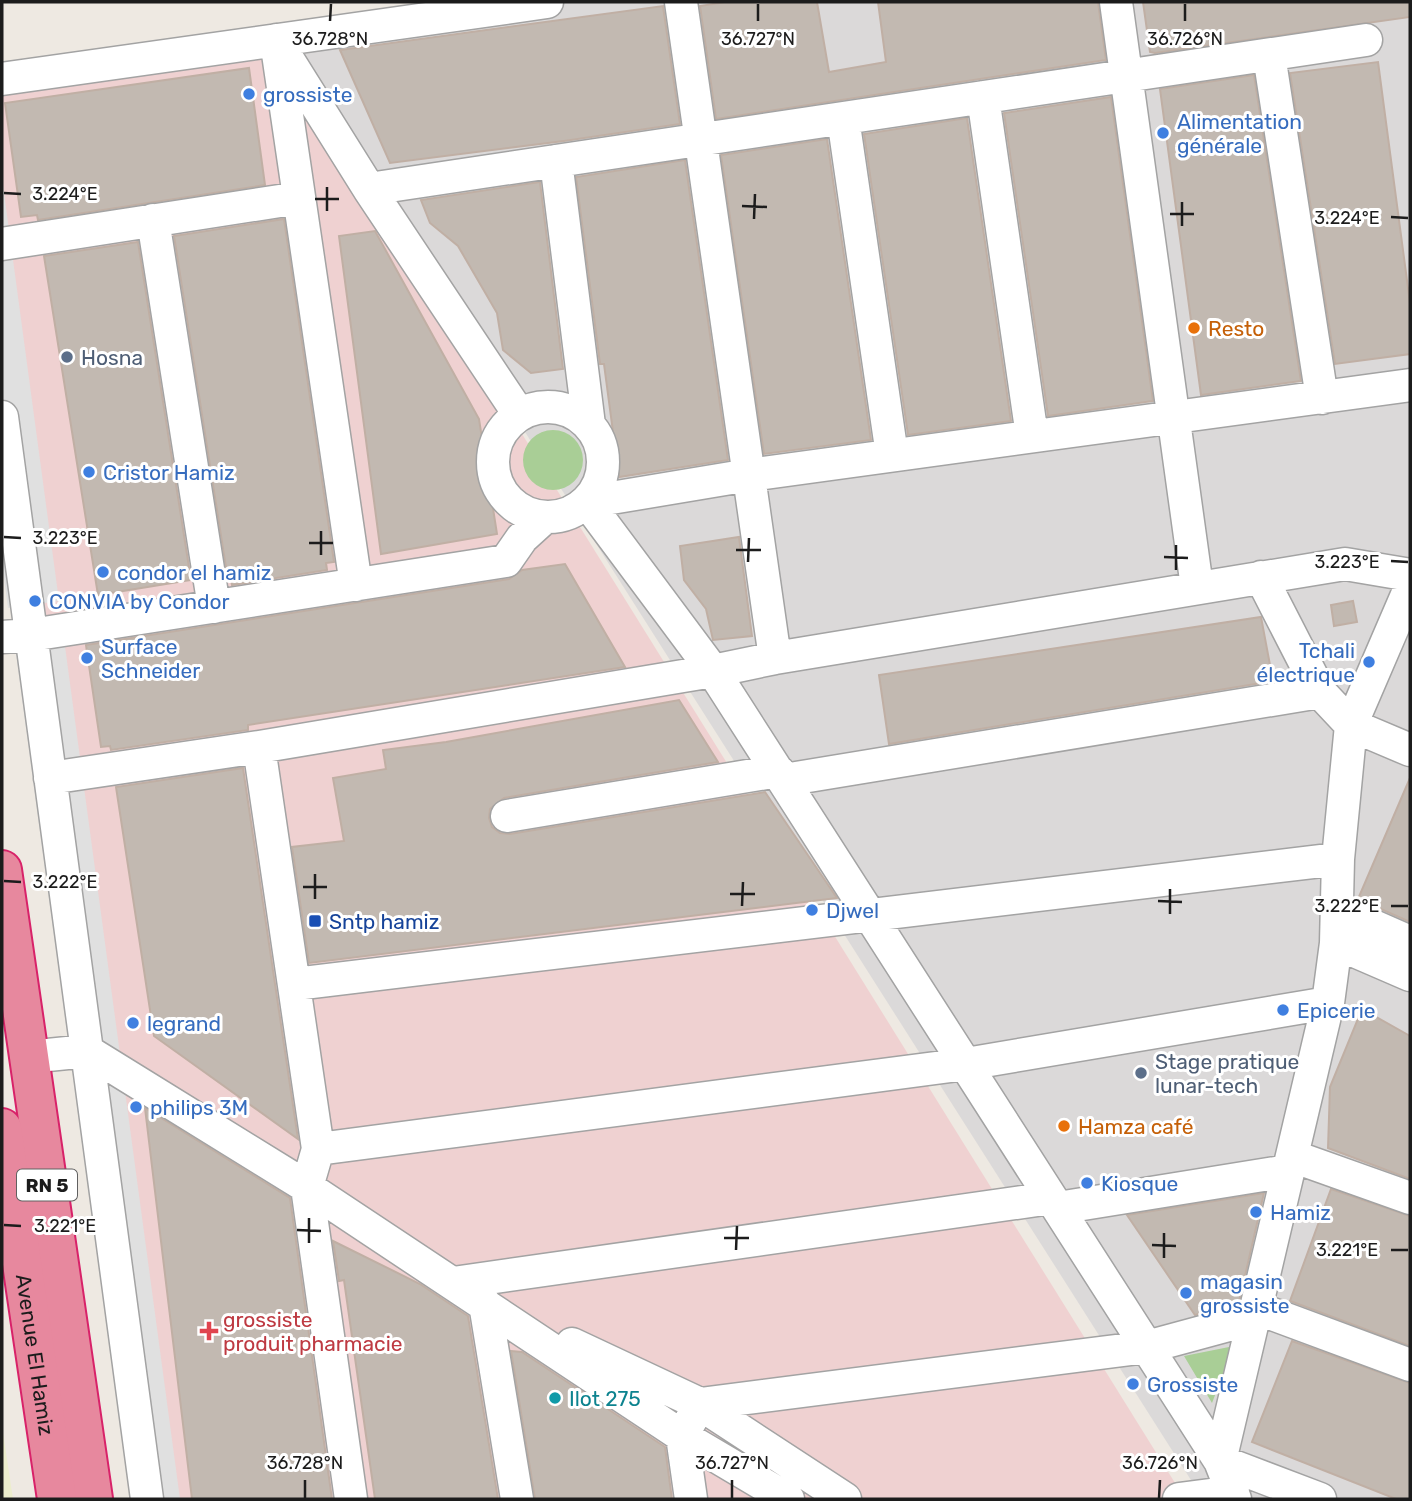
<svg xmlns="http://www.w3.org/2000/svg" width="1412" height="1501" viewBox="0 0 1412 1501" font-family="Rubik,sans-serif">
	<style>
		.residential { fill: #dbd9d9 }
		.commercial { fill: #efd1d1 }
		.farmland { fill: #ecedcd }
		.forest { fill: #a9ce96 }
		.parking { fill: #e0e0e0 }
		.building { fill: #c2b9b1; stroke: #c0afa4; stroke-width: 2 }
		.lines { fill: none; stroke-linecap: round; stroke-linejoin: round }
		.minor-casing { stroke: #a3a3a3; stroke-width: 35 }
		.highway-casing { stroke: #d82269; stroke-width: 42 }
		.minor { stroke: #fff; stroke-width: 32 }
		.highway { stroke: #e7889e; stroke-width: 38 }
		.ticks { fill: none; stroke: #1c1c1c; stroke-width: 2.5 }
		.shop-dot { fill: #3f7fe0; stroke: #fff; stroke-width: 2.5 }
		.food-dot { fill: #e8710a; stroke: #fff; stroke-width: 2.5 }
		.service-dot { fill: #5c6f8a; stroke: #fff; stroke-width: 2.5 }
		.transit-dot { fill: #1a4fb4; stroke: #fff; stroke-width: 2.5 }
		.health-dot { fill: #e0444e; stroke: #fff; stroke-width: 2.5 }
		.culture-dot { fill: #0f9aa8; stroke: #fff; stroke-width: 2.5 }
		.labels { text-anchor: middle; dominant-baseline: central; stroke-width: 6; stroke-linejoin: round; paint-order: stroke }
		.shield { fill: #fff; stroke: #606060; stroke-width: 2 }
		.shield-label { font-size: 19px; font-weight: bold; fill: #1c1c1c }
		.shop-label { font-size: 21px; fill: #366cbe; stroke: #fff; text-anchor: start }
		.food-label { font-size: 21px; fill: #c56008; stroke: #fff; text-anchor: start }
		.service-label { font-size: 21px; fill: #4e5e75; stroke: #fff; text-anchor: start }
		.transit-label { font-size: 21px; fill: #164399; stroke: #fff; text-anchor: start }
		.health-label { font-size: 21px; fill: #be3a42; stroke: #fff; text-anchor: start }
		.street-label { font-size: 21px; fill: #1c1c1c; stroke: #fff }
		.culture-label { font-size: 21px; fill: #0d838f; stroke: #fff; text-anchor: start }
		.ticks-label { font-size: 18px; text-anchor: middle; fill: #1c1c1c; stroke: #fff; stroke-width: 6; stroke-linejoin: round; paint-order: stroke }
	</style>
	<rect width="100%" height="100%" fill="#eee9e2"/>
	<path class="residential" d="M520,2H1410V1499H1203L276,40Z"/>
	<path class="commercial" d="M276,40L557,490L1185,1499H174L2,374V79Z"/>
	<path class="farmland" d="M2,1426L13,1499H2Z"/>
	<path class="forest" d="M523 460a30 30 0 1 1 60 0a30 30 0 1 1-60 0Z
		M1234,1346L1212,1403L1184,1356Z"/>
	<path class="parking" d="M2,178L59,601L8,608L2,564Z
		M64,639L180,1499H130L15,646Z"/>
	<path class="building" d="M725,2H817L829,72L886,62L878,2H1098L1106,60L716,119L700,6Z
		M1143,2H1410V17L1155,53L1150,52Z
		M663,6L680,124L564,141L390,163L340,50Z
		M1378,62L1410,303V354L1335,364L1290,73Z
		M249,68L265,185L38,220L37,215L21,217L5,103Z
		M1254,75L1301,381L1201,395L1160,89Z
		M1111,97L1153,401L1048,416L1004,113Z
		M967,118L1011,421L908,435L864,134Z
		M827,139L871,440L764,454L721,155Z
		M685,160L728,460L619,477L604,364H600L576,177Z
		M540,182L563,369L531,373L503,350L497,313L458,246L430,223L421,200Z
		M284,219L334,562L326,563L327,570L232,585L230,574H227L174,236Z
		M375,231L479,419L497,534L381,554L339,236Z
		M138,242L191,580L98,595L44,256Z
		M739,537L752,636L713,640L706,609L684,580L680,546Z
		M565,564L625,667L248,725V730L111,750L110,746L101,747L86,645L509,579L522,570Z
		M1353,601L1357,622L1334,626L1331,605Z
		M1261,617L1273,681L889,744L879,675Z
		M679,700L718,762L504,798L490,809L489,818L492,827L500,833L510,834L765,792L837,898L309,963L292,847L344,841L333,778L386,769L383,750L446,742Z
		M243,768L298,1139L154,1036L116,787Z
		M1410,778V922L1358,899Z
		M1362,1009L1410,1036V1179L1328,1148L1330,1087Z
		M145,1108L290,1198L332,1499H192Z
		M1331,1189L1410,1216V1346L1290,1301Z
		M1264,1193L1239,1302L1195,1315L1127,1215Z
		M333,1241L420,1284L468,1316L498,1499H375L344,1280L339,1281Z
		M1292,1341L1410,1383V1499H1396L1252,1442Z
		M511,1351L522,1352L665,1447L672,1499H535Z"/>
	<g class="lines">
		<defs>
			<path id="minor" d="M681,2L775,658
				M1116,2L1197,587
				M276,40L356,585
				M282,50L369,189L519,414
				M1269,55L1322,398
				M2,79L547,2
				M983,97L1032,436
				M843,118L892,455
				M556,161L589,425
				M369,189L1366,40
				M153,220L214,607
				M2,244L299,198
				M493 462a55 55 0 1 1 110 0a55 55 0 1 1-110 0Z
				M2,417L147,1499
				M1261,577L1320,692L1351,725L1410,750
				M2,637L31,635L506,561L522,538L544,518
				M259,747L318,1149L307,1187L351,1499
				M50,778L259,747L713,671L775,658L1345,564L1410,575
				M784,780L1320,692
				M507,816L778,771
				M1337,910L1410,942
				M1336,943L1410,975
				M295,984L1338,859
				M28,1057L87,1051L307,1187L682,1436L788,1499
				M318,1149L966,1064L1328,1003
				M1292,1156L1410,1198
				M1058,1208L1288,1171
				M453,1283L1051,1198
				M485,1304L517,1499
				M1256,1308L1410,1365
				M572,1344L700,1404L845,1499
				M1220,1461L1328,1003L1336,943L1338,859L1351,725L1410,588
				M1220,1461L1320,1499
				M691,1499L682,1436L700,1404L1147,1347L1254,1318
				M1179,1499L1233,1492
				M1235,1499L1220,1461L713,671L587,502L749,475L1410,385"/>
			<g id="highway">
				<path d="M2,870L93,1499"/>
				<path id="s1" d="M2,1128L57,1499"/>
			</g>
		</defs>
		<use href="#minor" class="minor-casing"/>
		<use href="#highway" class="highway-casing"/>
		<use href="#minor" class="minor"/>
		<use href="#highway" class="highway"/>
	</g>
	<path class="ticks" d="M330,21L331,4M758,21V4M1185,21V4M4,193L21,194M315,199H339M742,206L767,207M327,211V187M1170,214H1194M1391,217L1408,218M754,219L755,194M1182,226V202M4,537L21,538M309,543H333M736,550H761M321,555V531M1164,557L1188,558M1391,561L1408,562M748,562L749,538M1176,570V545M4,881L21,882M303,887H327M730,894H755M315,899V874M1158,901L1182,902M742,906L743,882M1391,906H1408M1170,914V889M4,1225L21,1226M297,1230L321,1231M724,1238H749M309,1243V1218M1152,1245L1176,1246M736,1250L737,1226M1391,1250H1408M1164,1258V1233M305,1498V1480M732,1498V1480M1159,1498L1160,1480"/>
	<g class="shop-dot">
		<circle cx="249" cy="94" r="7"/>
		<circle cx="1163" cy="133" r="7"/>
		<circle cx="89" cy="472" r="7"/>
		<circle cx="103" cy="572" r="7"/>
		<circle cx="35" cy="601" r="7"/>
		<circle cx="87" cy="658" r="7"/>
		<circle cx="1369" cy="662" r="7"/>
		<circle cx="812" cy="910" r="7"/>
		<circle cx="1283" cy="1010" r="7"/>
		<circle cx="133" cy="1023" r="7"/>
		<circle cx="136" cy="1107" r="7"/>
		<circle cx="1087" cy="1183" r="7"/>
		<circle cx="1256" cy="1212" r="7"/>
		<circle cx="1186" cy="1293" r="7"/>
		<circle cx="1133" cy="1384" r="7"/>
	</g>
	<g class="food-dot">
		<circle cx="1194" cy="328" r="7"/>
		<circle cx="1064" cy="1126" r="7"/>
	</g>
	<g class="service-dot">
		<circle cx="67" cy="357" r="7"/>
		<circle cx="1141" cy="1073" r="7"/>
	</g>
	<rect class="transit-dot" x="308" y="914" width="14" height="14" rx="3.5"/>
	<path class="health-dot" d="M205.5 1320.5h7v7h7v7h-7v7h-7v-7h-7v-7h7z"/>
	<circle class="culture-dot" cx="555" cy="1398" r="7"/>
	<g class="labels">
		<rect class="shield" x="17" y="1169.5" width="60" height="31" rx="5"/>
		<g class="shield-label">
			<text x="47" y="1185">RN 5</text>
		</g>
		<g class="shop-label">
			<text x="263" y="94">grossiste</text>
			<text x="1177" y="121">Alimentation<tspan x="1177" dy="24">générale</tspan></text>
			<text x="103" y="472">Cristor Hamiz</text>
			<text x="117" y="572">condor el hamiz</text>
			<text x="49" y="601">CONVIA by Condor</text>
			<text x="101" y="646">Surface<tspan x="101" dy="24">Schneider</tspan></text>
			<text x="1355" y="650" text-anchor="end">Tchali<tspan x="1355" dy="24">électrique</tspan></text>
			<text x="826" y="910">Djwel</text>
			<text x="1297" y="1010">Epicerie</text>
			<text x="147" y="1023">legrand</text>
			<text x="150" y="1107">philips 3M</text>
			<text x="1101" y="1183">Kiosque</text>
			<text x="1270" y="1212">Hamiz</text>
			<text x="1200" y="1281">magasin<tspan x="1200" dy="24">grossiste</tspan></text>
			<text x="1147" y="1384">Grossiste</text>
		</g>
		<g class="food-label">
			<text x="1208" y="328">Resto</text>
			<text x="1078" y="1126">Hamza café</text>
		</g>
		<g class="service-label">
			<text x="81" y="357">Hosna</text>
			<text x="1155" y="1061">Stage pratique<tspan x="1155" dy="24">lunar-tech</tspan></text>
		</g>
		<g class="transit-label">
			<text x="329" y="921">Sntp hamiz</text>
		</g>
		<g class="health-label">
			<text x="223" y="1319">grossiste<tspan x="223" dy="24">produit pharmacie</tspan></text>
		</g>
		<g class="street-label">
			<text stroke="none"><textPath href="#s1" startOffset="229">Avenue El Hamiz</textPath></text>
		</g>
		<g class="culture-label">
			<text x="569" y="1398">Ilot 275</text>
		</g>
	</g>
	<g class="ticks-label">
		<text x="330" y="45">36.728°N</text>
		<text x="758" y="45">36.727°N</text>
		<text x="1185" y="45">36.726°N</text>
		<text x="65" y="200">3.224°E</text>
		<text x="1347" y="224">3.224°E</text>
		<text x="65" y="544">3.223°E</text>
		<text x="1347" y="568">3.223°E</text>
		<text x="65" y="888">3.222°E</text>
		<text x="1347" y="912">3.222°E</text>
		<text x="65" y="1232">3.221°E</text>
		<text x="1347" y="1256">3.221°E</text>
		<text x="305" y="1469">36.728°N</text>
		<text x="732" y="1469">36.727°N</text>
		<text x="1160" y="1469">36.726°N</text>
	</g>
	<rect width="1412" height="1501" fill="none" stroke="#1c1c1c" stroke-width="7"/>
</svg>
